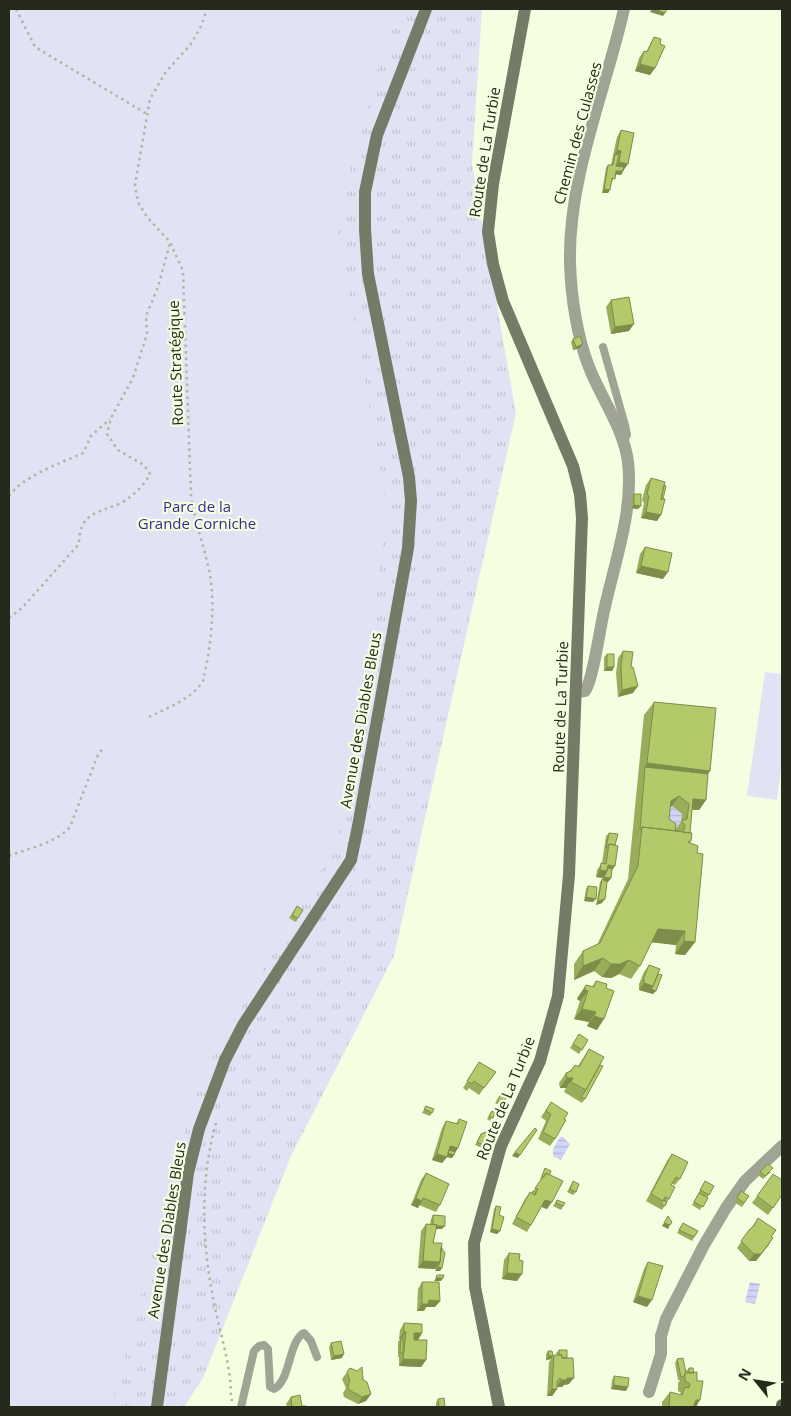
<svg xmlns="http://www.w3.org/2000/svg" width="791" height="1416" viewBox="0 0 791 1416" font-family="'Open Sans',sans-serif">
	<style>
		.grass { fill: url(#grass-tufts) }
		.park { fill: #e1e3f4 }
		.water { fill: url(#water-rules) }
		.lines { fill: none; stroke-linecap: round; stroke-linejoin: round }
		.path { stroke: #b0b7a0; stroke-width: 2.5; stroke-dasharray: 2.5 4; stroke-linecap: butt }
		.service { stroke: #9fa495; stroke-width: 8 }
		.minor { stroke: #9fa495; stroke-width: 12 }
		.secondary { stroke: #757b66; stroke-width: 12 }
		.primary { stroke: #575e44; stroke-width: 12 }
		.wall { fill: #99ae5b; fill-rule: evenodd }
		.shaded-wall { fill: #7d8d4a }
		.building { fill: #b2ca6a; stroke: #7d8d4a }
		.labels { text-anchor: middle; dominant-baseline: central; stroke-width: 4.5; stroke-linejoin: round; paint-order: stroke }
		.street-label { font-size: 15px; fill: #262a1d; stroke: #f6fee2 }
		.park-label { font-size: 15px; fill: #362c8e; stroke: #f6fee2 }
	</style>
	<defs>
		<pattern id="grass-tufts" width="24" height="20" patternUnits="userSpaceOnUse" patternTransform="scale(1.25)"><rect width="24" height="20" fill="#e1e3f4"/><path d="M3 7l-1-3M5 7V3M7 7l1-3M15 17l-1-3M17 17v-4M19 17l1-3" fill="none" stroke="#c1c3d1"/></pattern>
		<pattern id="water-rules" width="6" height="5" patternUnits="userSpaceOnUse" patternTransform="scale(1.25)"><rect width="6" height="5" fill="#d0d4f8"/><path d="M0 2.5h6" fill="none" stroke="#b2b6d4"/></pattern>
	</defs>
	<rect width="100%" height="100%" fill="#f6fee2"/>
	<path class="grass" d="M 182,9 L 482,9 L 472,164 L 516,413 L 394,956 L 291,1156 L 203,1378 L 184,1407 L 9,1407 Z"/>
	<path class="park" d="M 9,9 L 395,9 L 336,222 L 388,513 L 337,843 L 198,1082 L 111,1407 L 9,1407 Z
		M 765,672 L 782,674 L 782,761 L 777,800 L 747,796 Z"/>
	<path class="water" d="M 672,806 L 682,814 L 680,829 L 674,832 L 664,811 Z
		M 560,1137 L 563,1137 L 570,1144 L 561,1160 L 553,1156 L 553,1149 Z
		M 750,1282 L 760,1284 L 755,1304 L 745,1302 Z"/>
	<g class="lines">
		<path class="path" d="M 16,9 L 35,47 L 147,114
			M 9,496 C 23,476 61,463 83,453 L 91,436 L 110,419
			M 9,618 L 22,608 L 79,544 C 79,514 96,513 119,504 C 131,498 144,486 150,474 L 144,465 L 118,450 L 107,434 L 111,418 L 133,378 L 147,334 L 146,316 L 158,287 L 170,243
			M 149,717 C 168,707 191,700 203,681 C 210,651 215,613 211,582 C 207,552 195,525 191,495 L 183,271 L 170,242 L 147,217 L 138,202 L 135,185 L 150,99 L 165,73 L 191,44 L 202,24 L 207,9
			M 9,856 C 29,848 56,843 70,827 L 97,757 L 103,748
			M 216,1123 C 199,1184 202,1246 215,1308 C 220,1331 227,1355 230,1378 C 231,1386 230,1393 232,1401"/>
		<path class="service" d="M 603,347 L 625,425 L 627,435 L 624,441
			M 241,1407 L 254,1351 L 259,1346 L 264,1345 L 268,1349 L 270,1387 L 274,1389 C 290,1381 288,1346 302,1334 L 304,1333 L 311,1341 L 317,1357"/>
		<path class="minor" d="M 576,692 L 585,691 C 593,680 600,628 604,611 C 614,564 634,510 628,462 C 624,429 601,398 589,367 C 577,337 571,296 570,263 C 568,177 605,93 624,9
			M 649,1392 L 661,1354 L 661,1336 L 666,1319 L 704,1245 L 726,1208 L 745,1181 L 782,1146"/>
		<path class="secondary" d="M 157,1407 L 188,1173 L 199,1129 L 225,1060 L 243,1025 L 351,860 L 358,826 L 408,548 L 411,501 L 409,477 L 368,274 L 365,229 L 365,192 L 377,135 L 426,9
			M 499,1407 L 475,1287 L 474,1243 L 501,1146 L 540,1061 L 558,996 L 569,875 L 582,518 L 580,494 L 573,466 L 503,301 L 493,264 L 488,232 L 493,184 L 525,9"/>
		<path class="primary" d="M 782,1407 L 782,1405"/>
	</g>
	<path class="wall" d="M 654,37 L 655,68 L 650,75 L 635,71 L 639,58 L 644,51 L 646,52 Z
		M 621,130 L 624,170 L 621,175 L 615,174 L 612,182 L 611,182 L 608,193 L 602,193 L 606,168 L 608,165 L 611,165 L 617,137 Z
		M 611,300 L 629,331 L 611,334 L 606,307 Z
		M 573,339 L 580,348 L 573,350 L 571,342 Z
		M 651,478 L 657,521 L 641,518 L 644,503 L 642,500 L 646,485 Z
		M 634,494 L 638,509 L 631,508 L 632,497 Z
		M 645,547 L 663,579 L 636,573 L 640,554 Z
		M 623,651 L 631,667 L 633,693 L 618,697 L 616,673 L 618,658 Z
		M 607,654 L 614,667 L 612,671 L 604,671 L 604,657 Z
		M 654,702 L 710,771 L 708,774 L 706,800 L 699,810 L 692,810 L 690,833 L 689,843 L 697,853 L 695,942 L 685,955 L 675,954 L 676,945 L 651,942 L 640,966 L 631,979 L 619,974 L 611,978 L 602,977 L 594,971 L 574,980 L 574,964 L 583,951 L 597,945 L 628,879 L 644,715 ZM 672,806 L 682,814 L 681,822 L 675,830 L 669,819 L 670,807 Z
		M 609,833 L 615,845 L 611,878 L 608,882 L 606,881 L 602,903 L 596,905 L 600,882 L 603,878 L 596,877 L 597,870 L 602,863 L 606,836 Z
		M 588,886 L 593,902 L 584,901 L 586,889 Z
		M 297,906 L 298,918 L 296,922 L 289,918 Z
		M 649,965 L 658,974 L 653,994 L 639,990 L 639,984 L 644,972 Z
		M 596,981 L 597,1030 L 587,1026 L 589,1022 L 574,1019 L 580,1001 L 577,999 L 579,995 L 586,985 L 592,987 Z
		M 579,1034 L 588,1040 L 579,1054 L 570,1048 Z
		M 589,1049 L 600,1065 L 585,1099 L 582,1103 L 564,1092 L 566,1088 L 560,1088 L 559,1083 L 566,1073 L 570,1071 L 575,1065 L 578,1066 Z
		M 479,1062 L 496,1072 L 479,1095 L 469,1088 L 467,1091 L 463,1088 Z
		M 502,1092 L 508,1095 L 501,1106 L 495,1103 Z
		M 551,1102 L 564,1119 L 555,1139 L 550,1146 L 538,1139 L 546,1121 L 541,1117 Z
		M 426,1106 L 432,1113 L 430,1116 L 422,1113 Z
		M 492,1111 L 495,1113 L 490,1121 L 487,1119 Z
		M 459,1119 L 455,1152 L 454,1155 L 452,1158 L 447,1157 L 442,1163 L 432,1160 L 442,1128 L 446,1121 L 456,1124 Z
		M 481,1134 L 484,1145 L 482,1148 L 475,1145 Z
		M 672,1154 L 680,1179 L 675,1185 L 672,1184 L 669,1199 L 662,1210 L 646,1201 L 667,1161 Z
		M 545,1168 L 549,1175 L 547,1209 L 541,1207 L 531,1225 L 527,1232 L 512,1224 L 525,1199 L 530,1192 L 532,1193 L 541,1180 L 540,1179 Z
		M 760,1172 L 771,1172 L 763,1179 L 758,1175 Z
		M 426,1173 L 440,1205 L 436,1212 L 419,1205 L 418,1208 L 411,1205 L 421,1180 Z
		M 773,1174 L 782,1195 L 768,1215 L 752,1203 Z
		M 573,1181 L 576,1192 L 573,1195 L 567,1192 Z
		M 705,1181 L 714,1186 L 700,1210 L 692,1205 Z
		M 741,1191 L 749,1196 L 742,1207 L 734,1202 Z
		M 557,1200 L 565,1203 L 561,1210 L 553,1206 Z
		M 496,1206 L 500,1231 L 497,1234 L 490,1232 L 494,1209 Z
		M 433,1215 L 442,1229 L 436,1229 L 433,1243 L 441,1247 L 442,1268 L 440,1271 L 435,1271 L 436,1269 L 418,1268 L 421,1231 L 426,1224 L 430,1224 L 431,1219 Z
		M 758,1218 L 771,1237 L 769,1245 L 756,1261 L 749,1261 L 737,1248 L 749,1230 L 752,1227 Z
		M 683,1223 L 698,1231 L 692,1241 L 677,1233 Z
		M 509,1253 L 517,1281 L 502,1279 L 504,1260 Z
		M 648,1262 L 647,1307 L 633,1302 L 644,1269 Z
		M 422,1282 L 440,1301 L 435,1307 L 426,1307 L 424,1311 L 417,1311 L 418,1289 Z
		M 404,1323 L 422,1333 L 418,1340 L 426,1360 L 421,1367 L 399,1366 L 399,1357 L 398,1357 L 398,1342 L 400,1339 L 399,1339 L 400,1330 Z
		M 331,1343 L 342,1358 L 331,1360 L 329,1347 Z
		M 559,1350 L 569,1384 L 564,1385 L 562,1387 L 557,1387 L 557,1389 L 552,1396 L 547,1396 L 549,1362 L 554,1355 L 557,1355 L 556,1353 Z
		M 548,1351 L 553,1356 L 551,1359 L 546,1360 L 546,1354 Z
		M 677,1359 L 686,1371 L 689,1368 L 694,1373 L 697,1381 L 700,1400 L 698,1403 L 697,1407 L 662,1407 L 662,1402 L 670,1392 L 679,1395 L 681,1393 L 678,1391 L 678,1383 L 680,1380 L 678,1380 L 675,1363 Z
		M 350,1368 L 363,1378 L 371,1394 L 366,1401 L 358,1404 L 344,1397 L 343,1393 L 346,1388 L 342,1379 Z
		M 614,1376 L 626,1391 L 611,1389 L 612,1380 Z
		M 291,1397 L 302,1406 L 306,1407 L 287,1407 L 286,1404 Z
		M 438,1399 L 445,1407 L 436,1407 L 436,1403 Z"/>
	<path class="shaded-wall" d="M 652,9 L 654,9 L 665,13 L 663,16 L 650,12 Z
		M 640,64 L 655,68 L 650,75 L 635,71 Z
		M 617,150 L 621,151 L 616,158 L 615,154 Z
		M 619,162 L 628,164 L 623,171 L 614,169 Z
		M 616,171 L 623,171 L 621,175 L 614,174 Z
		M 604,189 L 610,190 L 608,193 L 602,193 Z
		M 634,324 L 629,331 L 611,334 L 615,327 Z
		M 583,344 L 580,348 L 573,350 L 576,347 Z
		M 634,505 L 641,506 L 638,509 L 631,508 Z
		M 646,512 L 661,515 L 657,521 L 641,518 Z
		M 641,566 L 668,572 L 663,579 L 636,573 Z
		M 607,667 L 614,667 L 612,671 L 604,671 Z
		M 638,686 L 633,693 L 618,697 L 622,690 Z
		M 647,763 L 710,771 L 701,784 L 645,767 Z
		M 679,796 L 672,806 L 664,811 L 671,801 Z
		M 693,799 L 706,800 L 699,810 L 689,809 Z
		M 608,865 L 615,866 L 610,873 L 607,872 L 603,878 L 596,877 L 600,870 Z
		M 604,877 L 611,878 L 608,882 L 602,881 Z
		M 586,897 L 596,899 L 593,902 L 584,901 Z
		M 605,899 L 602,903 L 596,905 L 598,901 Z
		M 658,929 L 685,931 L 676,945 L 649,942 Z
		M 684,941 L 695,942 L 685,955 L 675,954 Z
		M 603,958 L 594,971 L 574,980 L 583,966 Z
		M 629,960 L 619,974 L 611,978 L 602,977 L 611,964 Z
		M 644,983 L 653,986 L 656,991 L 653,994 L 639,990 Z
		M 584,989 L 588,991 L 580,1001 L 577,999 Z
		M 582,1009 L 596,1012 L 589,1022 L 574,1019 Z
		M 594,1016 L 604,1019 L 597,1030 L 587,1026 Z
		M 567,1078 L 573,1078 L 566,1088 L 560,1088 Z
		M 450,1146 L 458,1148 L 452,1158 L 447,1157 L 442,1163 L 432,1160 L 437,1154 Z
		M 515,1152 L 520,1155 L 518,1158 L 512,1156 Z
		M 416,1198 L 422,1201 L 418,1208 L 411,1205 Z
		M 545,1200 L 552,1202 L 547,1209 L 540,1206 Z
		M 664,1223 L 670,1225 L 668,1229 L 662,1226 Z
		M 433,1225 L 445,1226 L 442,1229 L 430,1229 Z
		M 492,1229 L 500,1231 L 497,1234 L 490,1232 Z
		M 773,1238 L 756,1261 L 749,1261 L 754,1254 Z
		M 423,1261 L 440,1262 L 435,1269 L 418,1268 Z
		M 438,1267 L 442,1268 L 440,1271 L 435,1271 Z
		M 507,1273 L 522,1274 L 517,1281 L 502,1279 Z
		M 436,1278 L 443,1278 L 441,1281 L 434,1281 Z
		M 638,1296 L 652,1300 L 647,1307 L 633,1302 Z
		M 429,1300 L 440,1301 L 435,1307 L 426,1307 L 424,1311 L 417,1311 L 422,1304 Z
		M 404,1332 L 406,1332 L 401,1339 L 399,1339 Z
		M 414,1333 L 422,1333 L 418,1340 L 410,1340 Z
		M 344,1354 L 342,1358 L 331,1360 L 334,1356 Z
		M 549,1356 L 553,1356 L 551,1359 L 546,1360 Z
		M 403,1359 L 426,1360 L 421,1367 L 399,1366 Z
		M 567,1378 L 574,1378 L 569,1384 L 564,1385 L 562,1387 L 557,1387 L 561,1380 Z
		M 614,1385 L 628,1387 L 626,1391 L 611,1389 Z
		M 552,1389 L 557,1389 L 552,1396 L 547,1396 Z
		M 371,1394 L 366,1401 L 358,1404 L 362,1397 Z
		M 696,1400 L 700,1400 L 695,1407 L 690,1407 Z"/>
	<path class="building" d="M 654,9 L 667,9 L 665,13 Z
		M 654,37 L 661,39 L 660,44 L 665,46 L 655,68 L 640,64 L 644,51 L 647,52 Z
		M 621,130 L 634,133 L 628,164 L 619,162 L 621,151 L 617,150 Z
		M 615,154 L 619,155 L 616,166 L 624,167 L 623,171 L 616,171 L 615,179 L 612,178 L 610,190 L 604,189 L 608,165 L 613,165 Z
		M 629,297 L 634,324 L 615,327 L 611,300 Z
		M 580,336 L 583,344 L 576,347 L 573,339 Z
		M 651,478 L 665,482 L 661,499 L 665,499 L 661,515 L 646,512 L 649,496 L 647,494 Z
		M 664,485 L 666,486 L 663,499 L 661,499 Z
		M 634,494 L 641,494 L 641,506 L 634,505 Z
		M 645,547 L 672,553 L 668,572 L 641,566 Z
		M 623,651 L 633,652 L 631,667 L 633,667 L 638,686 L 622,690 L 621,666 Z
		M 607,654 L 614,654 L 614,667 L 607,667 Z
		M 654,702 L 716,708 L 710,771 L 647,763 Z
		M 645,767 L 708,774 L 706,800 L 693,799 L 690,833 L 682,832 L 684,830 L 685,825 L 681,821 L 687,819 L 689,804 L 679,796 L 671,801 L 669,819 L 676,824 L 675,830 L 678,831 L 642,827 L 640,830 Z
		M 642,827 L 692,833 L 691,841 L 688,842 L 698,846 L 697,853 L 703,854 L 695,942 L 684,941 L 685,931 L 658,929 L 640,966 L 629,960 L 620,964 L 611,964 L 603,958 L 583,966 L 583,951 L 600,943 L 638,866 Z
		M 609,833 L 618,834 L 615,845 L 609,844 L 606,848 Z
		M 609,844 L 618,846 L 615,866 L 608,865 L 607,871 L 600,870 L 601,863 L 606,864 Z
		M 608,868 L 612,869 L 611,878 L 604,877 L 607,871 Z
		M 602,879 L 607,882 L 605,899 L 598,901 Z
		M 588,886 L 597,887 L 596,899 L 586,897 Z
		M 297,906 L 303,910 L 298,918 L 292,915 Z
		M 649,965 L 660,969 L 653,986 L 644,983 L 644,977 Z
		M 658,974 L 662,975 L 656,991 L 651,989 L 653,986 Z
		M 596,981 L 607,984 L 606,988 L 614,991 L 604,1019 L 594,1016 L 596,1012 L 582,1009 L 588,991 L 584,989 L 586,985 L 594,987 Z
		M 579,1034 L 588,1040 L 582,1050 L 573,1044 Z
		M 589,1049 L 604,1057 L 586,1090 L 571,1082 L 573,1078 L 567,1078 L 566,1073 L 571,1071 L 575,1065 L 579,1067 Z
		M 479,1062 L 496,1072 L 484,1088 L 474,1081 L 472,1084 L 467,1081 Z
		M 600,1065 L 603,1066 L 585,1099 L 581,1097 L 586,1090 Z
		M 502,1092 L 508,1095 L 503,1103 L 498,1100 Z
		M 551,1102 L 568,1113 L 564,1119 L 566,1120 L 555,1139 L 543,1132 L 551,1114 L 546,1111 Z
		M 426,1106 L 434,1109 L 432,1113 L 424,1109 Z
		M 492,1111 L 495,1113 L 493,1118 L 489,1116 Z
		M 459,1119 L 467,1122 L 458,1148 L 450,1146 L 447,1157 L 437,1154 L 446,1121 L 458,1124 Z
		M 535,1128 L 537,1130 L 520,1155 L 515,1152 Z
		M 488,1131 L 488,1137 L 484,1145 L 477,1142 L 481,1134 Z
		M 449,1150 L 455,1152 L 454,1155 L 448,1153 Z
		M 672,1154 L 688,1162 L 680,1179 L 676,1177 L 671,1185 L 675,1187 L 669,1199 L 665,1197 L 663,1201 L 651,1194 Z
		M 768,1164 L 773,1168 L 765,1176 L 760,1172 Z
		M 545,1168 L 551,1171 L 549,1175 L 546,1173 L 544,1177 L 542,1176 Z
		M 426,1173 L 449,1184 L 440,1205 L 423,1198 L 422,1201 L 416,1198 Z
		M 546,1173 L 563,1181 L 552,1202 L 545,1200 L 531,1225 L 516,1217 L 530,1192 L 535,1195 L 538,1189 L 535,1188 Z
		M 773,1174 L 782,1180 L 782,1195 L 773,1208 L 757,1196 Z
		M 573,1181 L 579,1184 L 576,1192 L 570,1189 Z
		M 705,1181 L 714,1186 L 709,1195 L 700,1190 Z
		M 533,1191 L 536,1193 L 535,1195 L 532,1193 Z
		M 741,1191 L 749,1196 L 744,1203 L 737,1198 Z
		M 699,1193 L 708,1198 L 703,1207 L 694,1202 Z
		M 557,1200 L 565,1203 L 563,1206 L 556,1203 Z
		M 663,1200 L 667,1202 L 665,1206 L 661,1204 Z
		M 496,1206 L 501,1207 L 499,1215 L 504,1217 L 500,1231 L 492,1229 Z
		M 433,1215 L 445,1216 L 445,1226 L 437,1226 L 437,1225 L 433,1224 Z
		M 668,1216 L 672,1222 L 670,1225 L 664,1223 Z
		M 758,1218 L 776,1230 L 771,1237 L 773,1238 L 761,1254 L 754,1254 L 741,1241 L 749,1230 L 754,1226 Z
		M 683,1223 L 698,1231 L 694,1237 L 679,1230 Z
		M 426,1224 L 437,1225 L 433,1243 L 442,1243 L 440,1262 L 423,1261 Z
		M 441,1247 L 445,1253 L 442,1268 L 438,1267 L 440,1262 Z
		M 509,1253 L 520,1254 L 519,1260 L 523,1261 L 522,1274 L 507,1273 Z
		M 648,1262 L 663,1266 L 652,1300 L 638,1296 Z
		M 437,1275 L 444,1275 L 443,1278 L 436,1278 Z
		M 422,1282 L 439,1282 L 440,1301 L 429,1300 L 428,1304 L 422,1304 Z
		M 404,1323 L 422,1324 L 422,1333 L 414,1333 L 414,1340 L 427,1340 L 426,1360 L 403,1359 L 406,1332 L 404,1332 Z
		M 401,1338 L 403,1338 L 403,1353 L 400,1353 Z
		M 341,1341 L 344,1354 L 334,1356 L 331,1343 Z
		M 559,1350 L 567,1350 L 567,1358 L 562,1358 L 562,1355 L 559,1355 Z
		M 548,1351 L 552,1351 L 553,1356 L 549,1356 Z
		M 554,1355 L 562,1355 L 562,1358 L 573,1358 L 574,1378 L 567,1378 L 567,1380 L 561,1380 L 560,1378 L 557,1382 L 557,1389 L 552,1389 Z
		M 683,1358 L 686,1373 L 683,1377 L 681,1377 L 677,1359 Z
		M 362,1367 L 363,1380 L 367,1382 L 371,1394 L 362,1397 L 349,1390 L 348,1386 L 350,1381 L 347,1372 L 350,1368 L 357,1371 Z
		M 689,1368 L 693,1368 L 694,1373 L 689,1373 Z
		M 697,1372 L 697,1381 L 703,1381 L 700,1400 L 696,1400 L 693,1407 L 669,1407 L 670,1392 L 682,1395 L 685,1387 L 689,1388 L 690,1384 L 685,1381 L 685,1373 Z
		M 614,1376 L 629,1378 L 628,1387 L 614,1385 Z
		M 300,1395 L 302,1406 L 306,1406 L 306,1407 L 292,1407 L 291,1397 Z
		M 444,1398 L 445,1407 L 439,1407 L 438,1399 Z"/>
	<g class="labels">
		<g class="street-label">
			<text transform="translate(577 133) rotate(-75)">Chemin des Culasses</text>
			<text transform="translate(484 152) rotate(-81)">Route de La Turbie</text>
			<text transform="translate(175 363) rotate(-92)">Route Stratégique</text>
			<text transform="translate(560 707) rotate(-88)">Route de La Turbie</text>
			<text transform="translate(360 720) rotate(-80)">Avenue des Diables Bleus</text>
			<text transform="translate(505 1098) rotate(-68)">Route de La Turbie</text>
			<text transform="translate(166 1230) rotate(-81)">Avenue des Diables Bleus</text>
		</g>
		<g class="park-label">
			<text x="197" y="506">Parc de la<tspan x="197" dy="17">Grande Corniche</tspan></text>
		</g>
	</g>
	<rect width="791" height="1416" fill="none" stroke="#262a1d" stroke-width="20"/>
	<g transform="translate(756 1381) rotate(300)" stroke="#f6fee2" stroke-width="4" paint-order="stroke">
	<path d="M0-4L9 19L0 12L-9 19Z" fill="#262a1d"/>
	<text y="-8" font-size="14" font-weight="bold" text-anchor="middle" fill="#262a1d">N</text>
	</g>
</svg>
